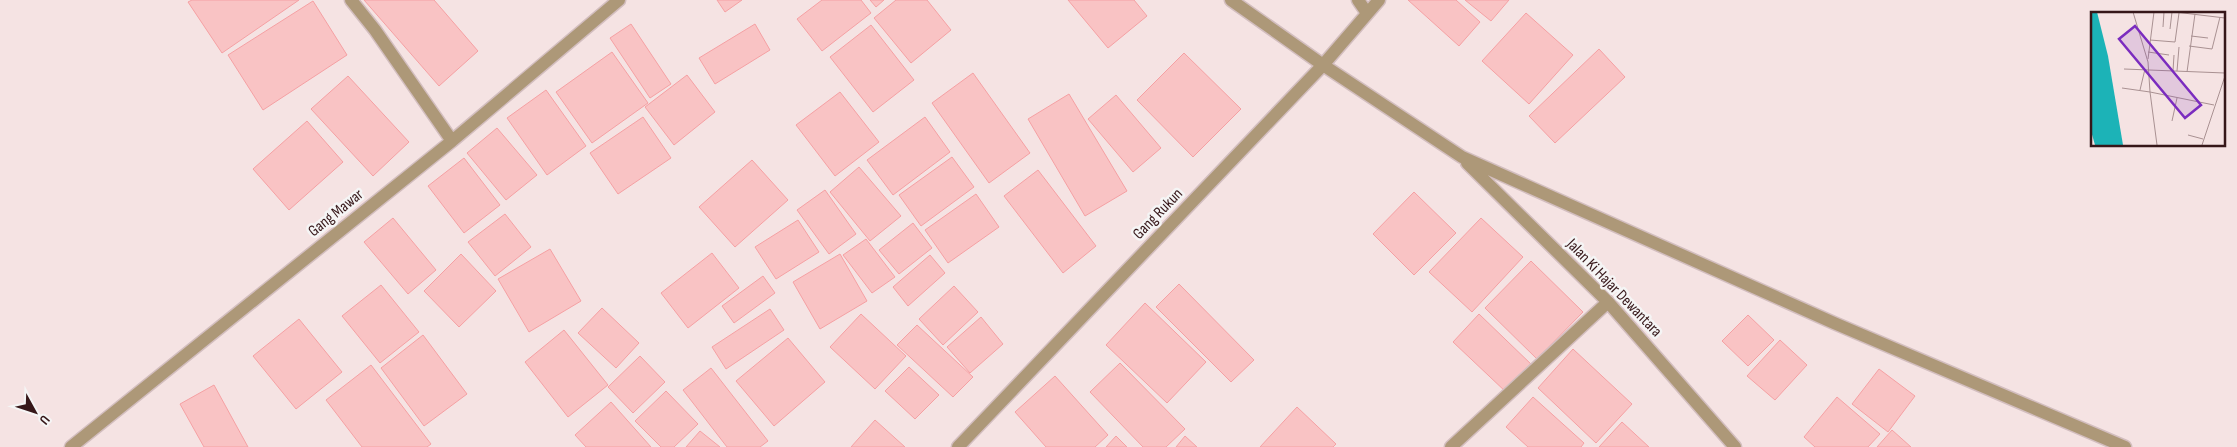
<svg xmlns="http://www.w3.org/2000/svg" width="2237" height="447" viewBox="0 0 2237 447" font-family="'Sofia Sans Condensed',sans-serif">
	<style>
		.building { fill: #f9c3c4; stroke: #f5a0a3 }
		.lines { fill: none; stroke-linecap: round; stroke-linejoin: round }
		.minor-casing { stroke: #d3bebf; stroke-width: 15 }
		.minor { stroke: #ad9878; stroke-width: 12 }
		.labels { text-anchor: middle; dominant-baseline: central; stroke-width: 5; stroke-linejoin: round; paint-order: stroke }
		.street-label { font-size: 16px; fill: #361719; stroke: #f5f5f5 }
		.inset-road { fill: none; stroke: #a99192; stroke-width: 1 }
		.view { fill: #7b2cbf; fill-opacity: 0.15; stroke: #7b2cbf; stroke-width: 2.5 }
		.inset-edge { fill: none; stroke: #361719; stroke-width: 2.5 }
	</style>
	<rect width="100%" height="100%" fill="#f5e3e3"/>
	<path class="building" d="M 192,0 L 299,0 L 222,53 L 188,2 Z
		M 364,0 L 434,0 L 478,51 L 439,86 Z
		M 717,0 L 742,0 L 725,12 Z
		M 822,0 L 861,0 L 871,13 L 822,51 L 797,19 Z
		M 870,0 L 884,0 L 876,7 Z
		M 896,0 L 927,0 L 951,30 L 911,63 L 874,18 Z
		M 1068,0 L 1134,0 L 1147,16 L 1108,48 Z
		M 1408,0 L 1456,0 L 1480,22 L 1459,46 Z
		M 1465,0 L 1509,0 L 1491,21 Z
		M 313,1 L 347,55 L 263,110 L 228,55 Z
		M 1526,13 L 1573,55 L 1529,104 L 1482,61 Z
		M 631,24 L 671,84 L 650,98 L 610,38 Z
		M 755,24 L 770,50 L 715,84 L 699,58 Z
		M 871,25 L 914,80 L 873,112 L 830,57 Z
		M 1599,49 L 1625,77 L 1555,143 L 1529,116 Z
		M 612,52 L 648,103 L 592,143 L 556,92 Z
		M 1184,53 L 1241,109 L 1193,157 L 1137,100 Z
		M 973,73 L 1030,153 L 989,183 L 932,103 Z
		M 687,75 L 715,112 L 674,145 L 645,107 Z
		M 348,76 L 409,142 L 373,176 L 311,109 Z
		M 546,90 L 586,146 L 547,175 L 507,118 Z
		M 840,92 L 879,142 L 835,176 L 796,125 Z
		M 1069,94 L 1127,191 L 1085,216 L 1028,119 Z
		M 1116,95 L 1161,148 L 1133,172 L 1088,119 Z
		M 643,117 L 671,158 L 618,194 L 590,153 Z
		M 925,117 L 950,152 L 893,195 L 867,160 Z
		M 307,121 L 343,162 L 289,210 L 253,169 Z
		M 497,128 L 537,175 L 506,200 L 467,153 Z
		M 952,157 L 974,187 L 921,226 L 899,195 Z
		M 464,158 L 500,205 L 464,233 L 428,186 Z
		M 752,160 L 788,200 L 735,247 L 699,207 Z
		M 859,167 L 901,216 L 870,241 L 830,192 Z
		M 1038,170 L 1096,246 L 1063,273 L 1004,196 Z
		M 825,190 L 856,234 L 829,254 L 797,210 Z
		M 1414,192 L 1456,233 L 1414,275 L 1373,234 Z
		M 976,194 L 999,227 L 948,263 L 925,230 Z
		M 505,214 L 531,247 L 495,276 L 468,242 Z
		M 393,218 L 436,270 L 408,294 L 364,242 Z
		M 1481,218 L 1523,257 L 1472,312 L 1429,272 Z
		M 798,220 L 819,252 L 776,279 L 755,247 Z
		M 913,223 L 932,248 L 899,274 L 879,250 Z
		M 866,239 L 895,277 L 872,293 L 843,255 Z
		M 550,249 L 581,301 L 529,332 L 498,279 Z
		M 712,253 L 739,288 L 688,328 L 661,293 Z
		M 461,254 L 496,291 L 459,327 L 424,291 Z
		M 840,254 L 867,301 L 820,329 L 793,282 Z
		M 930,255 L 945,273 L 908,306 L 893,287 Z
		M 1531,261 L 1583,312 L 1537,359 L 1485,308 Z
		M 763,276 L 775,293 L 734,323 L 722,306 Z
		M 1179,284 L 1254,360 L 1231,382 L 1156,307 Z
		M 381,285 L 419,332 L 380,363 L 342,316 Z
		M 954,286 L 978,312 L 943,345 L 919,319 Z
		M 1145,303 L 1206,362 L 1167,403 L 1106,345 Z
		M 602,308 L 639,343 L 616,368 L 578,333 Z
		M 770,309 L 784,330 L 726,369 L 712,347 Z
		M 861,314 L 906,356 L 875,389 L 830,347 Z
		M 1479,314 L 1533,366 L 1507,393 L 1453,342 Z
		M 1748,315 L 1774,340 L 1748,366 L 1722,341 Z
		M 981,317 L 1003,344 L 970,373 L 947,347 Z
		M 299,319 L 342,372 L 296,409 L 253,356 Z
		M 917,325 L 973,377 L 953,397 L 897,345 Z
		M 564,330 L 608,385 L 568,417 L 525,362 Z
		M 423,335 L 467,394 L 424,426 L 381,368 Z
		M 788,338 L 825,382 L 774,426 L 736,381 Z
		M 1780,340 L 1807,365 L 1775,400 L 1747,376 Z
		M 1573,349 L 1632,404 L 1596,443 L 1538,388 Z
		M 640,356 L 665,382 L 633,413 L 608,387 Z
		M 1120,363 L 1185,429 L 1166,447 L 1143,447 L 1090,392 Z
		M 371,365 L 431,444 L 427,447 L 362,447 L 326,400 Z
		M 909,367 L 939,395 L 915,419 L 885,391 Z
		M 711,368 L 768,441 L 760,447 L 727,447 L 683,390 Z
		M 1879,369 L 1915,396 L 1888,432 L 1852,404 Z
		M 1055,376 L 1108,435 L 1095,447 L 1046,447 L 1015,412 Z
		M 214,385 L 248,447 L 204,447 L 180,404 Z
		M 666,391 L 698,424 L 674,447 L 661,447 L 635,421 Z
		M 1533,397 L 1584,443 L 1581,447 L 1528,447 L 1506,427 Z
		M 1837,397 L 1880,434 L 1868,447 L 1815,447 L 1804,437 Z
		M 611,402 L 651,447 L 586,447 L 575,435 Z
		M 1297,407 L 1336,444 L 1333,447 L 1260,447 Z
		M 875,420 L 905,447 L 851,447 Z
		M 1622,422 L 1649,447 L 1599,447 Z
		M 1892,430 L 1911,447 L 1877,447 Z
		M 700,431 L 720,447 L 686,447 Z
		M 1116,436 L 1127,447 L 1106,447 Z
		M 1185,436 L 1197,447 L 1176,447 Z"/>
	<g class="lines">
		<g class="minor-casing">
			<path id="minor" d="M 351,0 L 375,30 L 452,141
				M 1231,0 L 1323,65 L 1462,157 L 1834,323 L 2125,447
				M 1358,0 L 1367,13
				M 1467,163 L 1608,302 L 1735,447
				M 71,447 L 452,141 L 619,0
				M 958,447 L 1323,65 L 1379,0
				M 1451,447 L 1608,302"/>
		</g>
		<use href="#minor" class="minor"/>
	</g>
	<g class="labels">
		<g class="street-label">
			<text transform="translate(336 213) rotate(-39)">Gang Mawar</text>
			<text transform="translate(1158 214) rotate(-46)">Gang Rukun</text>
			<text transform="translate(1614 288) rotate(46)">Jalan Ki Hajar Dewantara</text>
		</g>
	</g>
	<g transform="translate(2091 12)">
		<rect width="134" height="134" fill="#f5e3e3"/>
		<path d="M 0,0 L 6,0 L 17,44 L 32,133 L 4,133 L 0,119 Z" fill="#1cb3b7"/>
		<path class="inset-road" d="M 42,0 L 57,50 L 59,80 L 123,93M 84,0 L 134,6M 72,15 L 73,0M 79,17 L 81,0M 100,24 L 117,26M 59,28 L 84,30 L 88,1M 98,34 L 121,37 L 129,5M 57,40 L 78,43M 57,47 L 63,0M 33,57 L 134,61M 82,59 L 83,43M 86,59 L 88,35M 96,60 L 104,2M 31,76 L 59,80 L 66,133M 49,78 L 54,57M 81,109 L 86,86M 97,123 L 112,127M 111,133 L 134,64"/>
		<path class="view" d="M 44,14 L 110,93 L 94,106 L 28,27 Z"/>
		<rect width="134" height="134" class="inset-edge"/>
	</g>
	<g transform="translate(35 412) rotate(130)" stroke="#f5f5f5" stroke-width="4" paint-order="stroke">
	<path d="M0-4L9 19L0 12L-9 19Z" fill="#361719"/>
	<text y="-8" font-size="14" font-weight="bold" text-anchor="middle" fill="#361719">U</text>
	</g>
</svg>
